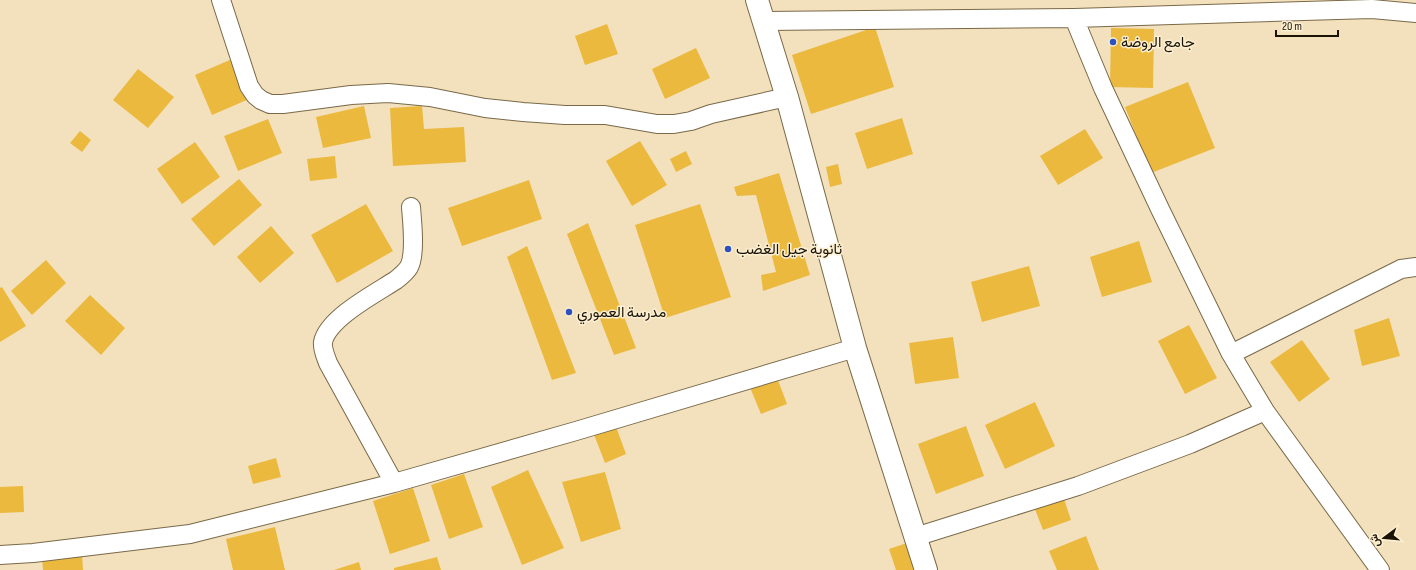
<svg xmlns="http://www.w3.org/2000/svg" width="1416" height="570" viewBox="0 0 1416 570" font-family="'Sofia Sans Condensed',Vazirmatn,sans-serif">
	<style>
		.building { fill: #ebb93e }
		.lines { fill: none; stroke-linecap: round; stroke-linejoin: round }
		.minor-casing { stroke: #796948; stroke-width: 20 }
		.primary-casing { stroke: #796948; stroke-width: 24 }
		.minor { stroke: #fff; stroke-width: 18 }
		.primary { stroke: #fff; stroke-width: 22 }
		.poi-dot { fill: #2c52c2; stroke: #fdefd1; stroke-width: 1.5 }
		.labels { text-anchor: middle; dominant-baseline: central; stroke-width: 3; stroke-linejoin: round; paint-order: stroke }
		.poi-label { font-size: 15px; fill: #1a1407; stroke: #fdefd1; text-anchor: start }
	</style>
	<rect width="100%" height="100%" fill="#f3e1bd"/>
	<path class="building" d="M 607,24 L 618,54 L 585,65 L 575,36 Z
		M 875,27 L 894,87 L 811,114 L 792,55 Z
		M 1111,28 L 1154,29 L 1153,88 L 1110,87 Z
		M 696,48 L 710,78 L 665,99 L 652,69 Z
		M 232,59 L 249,99 L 212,115 L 195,75 Z
		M 138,69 L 174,97 L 148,128 L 113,100 Z
		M 1188,82 L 1215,148 L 1151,173 L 1125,107 Z
		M 364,106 L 371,138 L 323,148 L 316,117 Z
		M 422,106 L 424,129 L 464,127 L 466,162 L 393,166 L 390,108 Z
		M 902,118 L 913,154 L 867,169 L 855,133 Z
		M 268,119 L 282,153 L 238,171 L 224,136 Z
		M 1085,129 L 1103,158 L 1058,185 L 1040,156 Z
		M 80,131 L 91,140 L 82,152 L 70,143 Z
		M 640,141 L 667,185 L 632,206 L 606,161 Z
		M 195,142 L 220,177 L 182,204 L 157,169 Z
		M 686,151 L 692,164 L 676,172 L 670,159 Z
		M 335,156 L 337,178 L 310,181 L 307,159 Z
		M 838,164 L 842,184 L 830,187 L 826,167 Z
		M 779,173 L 810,275 L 763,291 L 761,275 L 776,272 L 756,195 L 737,196 L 734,187 Z
		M 239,179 L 262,205 L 214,246 L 191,219 Z
		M 529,180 L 542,219 L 462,246 L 448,208 Z
		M 366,204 L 393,251 L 337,283 L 311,235 Z
		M 700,204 L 731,297 L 665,318 L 635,225 Z
		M 588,223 L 636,348 L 614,355 L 567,234 Z
		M 271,226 L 294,253 L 260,283 L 237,257 Z
		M 1139,241 L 1152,282 L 1102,297 L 1090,257 Z
		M 527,246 L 576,373 L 552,380 L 507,257 Z
		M 46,260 L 66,283 L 32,315 L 11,291 Z
		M 1029,266 L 1040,306 L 982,322 L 971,282 Z
		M 2,287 L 26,326 L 0,342 L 0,288 Z
		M 90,295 L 125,328 L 101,355 L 65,321 Z
		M 1389,318 L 1400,356 L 1362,366 L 1354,330 Z
		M 1189,325 L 1217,378 L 1185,394 L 1158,341 Z
		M 953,337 L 959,378 L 915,384 L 909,343 Z
		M 1302,340 L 1330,379 L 1299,402 L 1270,362 Z
		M 776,375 L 787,404 L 761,414 L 749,385 Z
		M 1035,402 L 1055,446 L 1005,469 L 985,425 Z
		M 615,424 L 626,454 L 605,463 L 593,432 Z
		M 966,426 L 984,476 L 936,494 L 918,444 Z
		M 276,458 L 281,477 L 253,484 L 248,466 Z
		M 528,470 L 564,548 L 522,565 L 491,487 Z
		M 605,472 L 621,529 L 581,542 L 562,482 Z
		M 464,474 L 483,527 L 449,539 L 431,485 Z
		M 23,486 L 24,512 L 0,513 L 0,487 Z
		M 413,488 L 430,541 L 390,554 L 373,501 Z
		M 1062,493 L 1071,520 L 1043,530 L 1033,504 Z
		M 275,527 L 285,570 L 233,570 L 226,539 Z
		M 1086,536 L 1099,570 L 1057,570 L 1049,551 Z
		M 907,543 L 916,570 L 896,570 L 889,549 Z
		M 82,554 L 83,570 L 43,570 L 42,558 Z
		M 437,557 L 441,570 L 394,570 L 394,568 Z
		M 359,562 L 361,570 L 334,570 Z"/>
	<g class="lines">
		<g class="minor-casing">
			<path id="minor" d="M 221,0 L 249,86 L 255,95 L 261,100 L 270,104 L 283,104 L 351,95 L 388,93 L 430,97 L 485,108 L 523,112 L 565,115 L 605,115 L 657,124 L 674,124 L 691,121 L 711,114 L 787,97
				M 1074,18 L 1103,88 L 1160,209 L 1231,354 L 1265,411 L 1380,570
				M 764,21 L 1074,18 L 1372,9 L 1416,13
				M 1231,354 L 1401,269 L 1416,267
				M 394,483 L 328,363 C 326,357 322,349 323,342 C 328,318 376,293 396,280 C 401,276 406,272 409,267 C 416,254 412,221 411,207
				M 915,537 L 1078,486 L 1190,444 L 1265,411
				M 0,555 L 33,553 L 190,534 L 394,483 L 576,431 L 855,348"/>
		</g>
		<g class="primary-casing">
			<path id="primary" d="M 757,0 L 787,97 L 855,348 L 926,570"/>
		</g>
		<use href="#minor" class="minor"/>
		<use href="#primary" class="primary"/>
	</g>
	<g class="poi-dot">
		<circle cx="1113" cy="42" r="4"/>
		<circle cx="728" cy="249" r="4"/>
		<circle cx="569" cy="312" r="4"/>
	</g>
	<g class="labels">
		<g class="poi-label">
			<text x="1121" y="42">جامع الروضة</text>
			<text x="736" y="249">ثانوية جيل الغضب</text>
			<text x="577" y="312">مدرسة العموري</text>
		</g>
	</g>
	<g transform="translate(1384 538) rotate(254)" stroke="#fdefd1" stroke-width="3" paint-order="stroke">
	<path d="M0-3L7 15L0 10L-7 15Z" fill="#1a1407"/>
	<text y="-6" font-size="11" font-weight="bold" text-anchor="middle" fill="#1a1407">ش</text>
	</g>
	<path d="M1276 30v6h62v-6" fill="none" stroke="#1a1407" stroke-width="2"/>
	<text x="1282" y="30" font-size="12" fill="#1a1407" stroke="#fdefd1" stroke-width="3" paint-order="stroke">20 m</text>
</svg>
